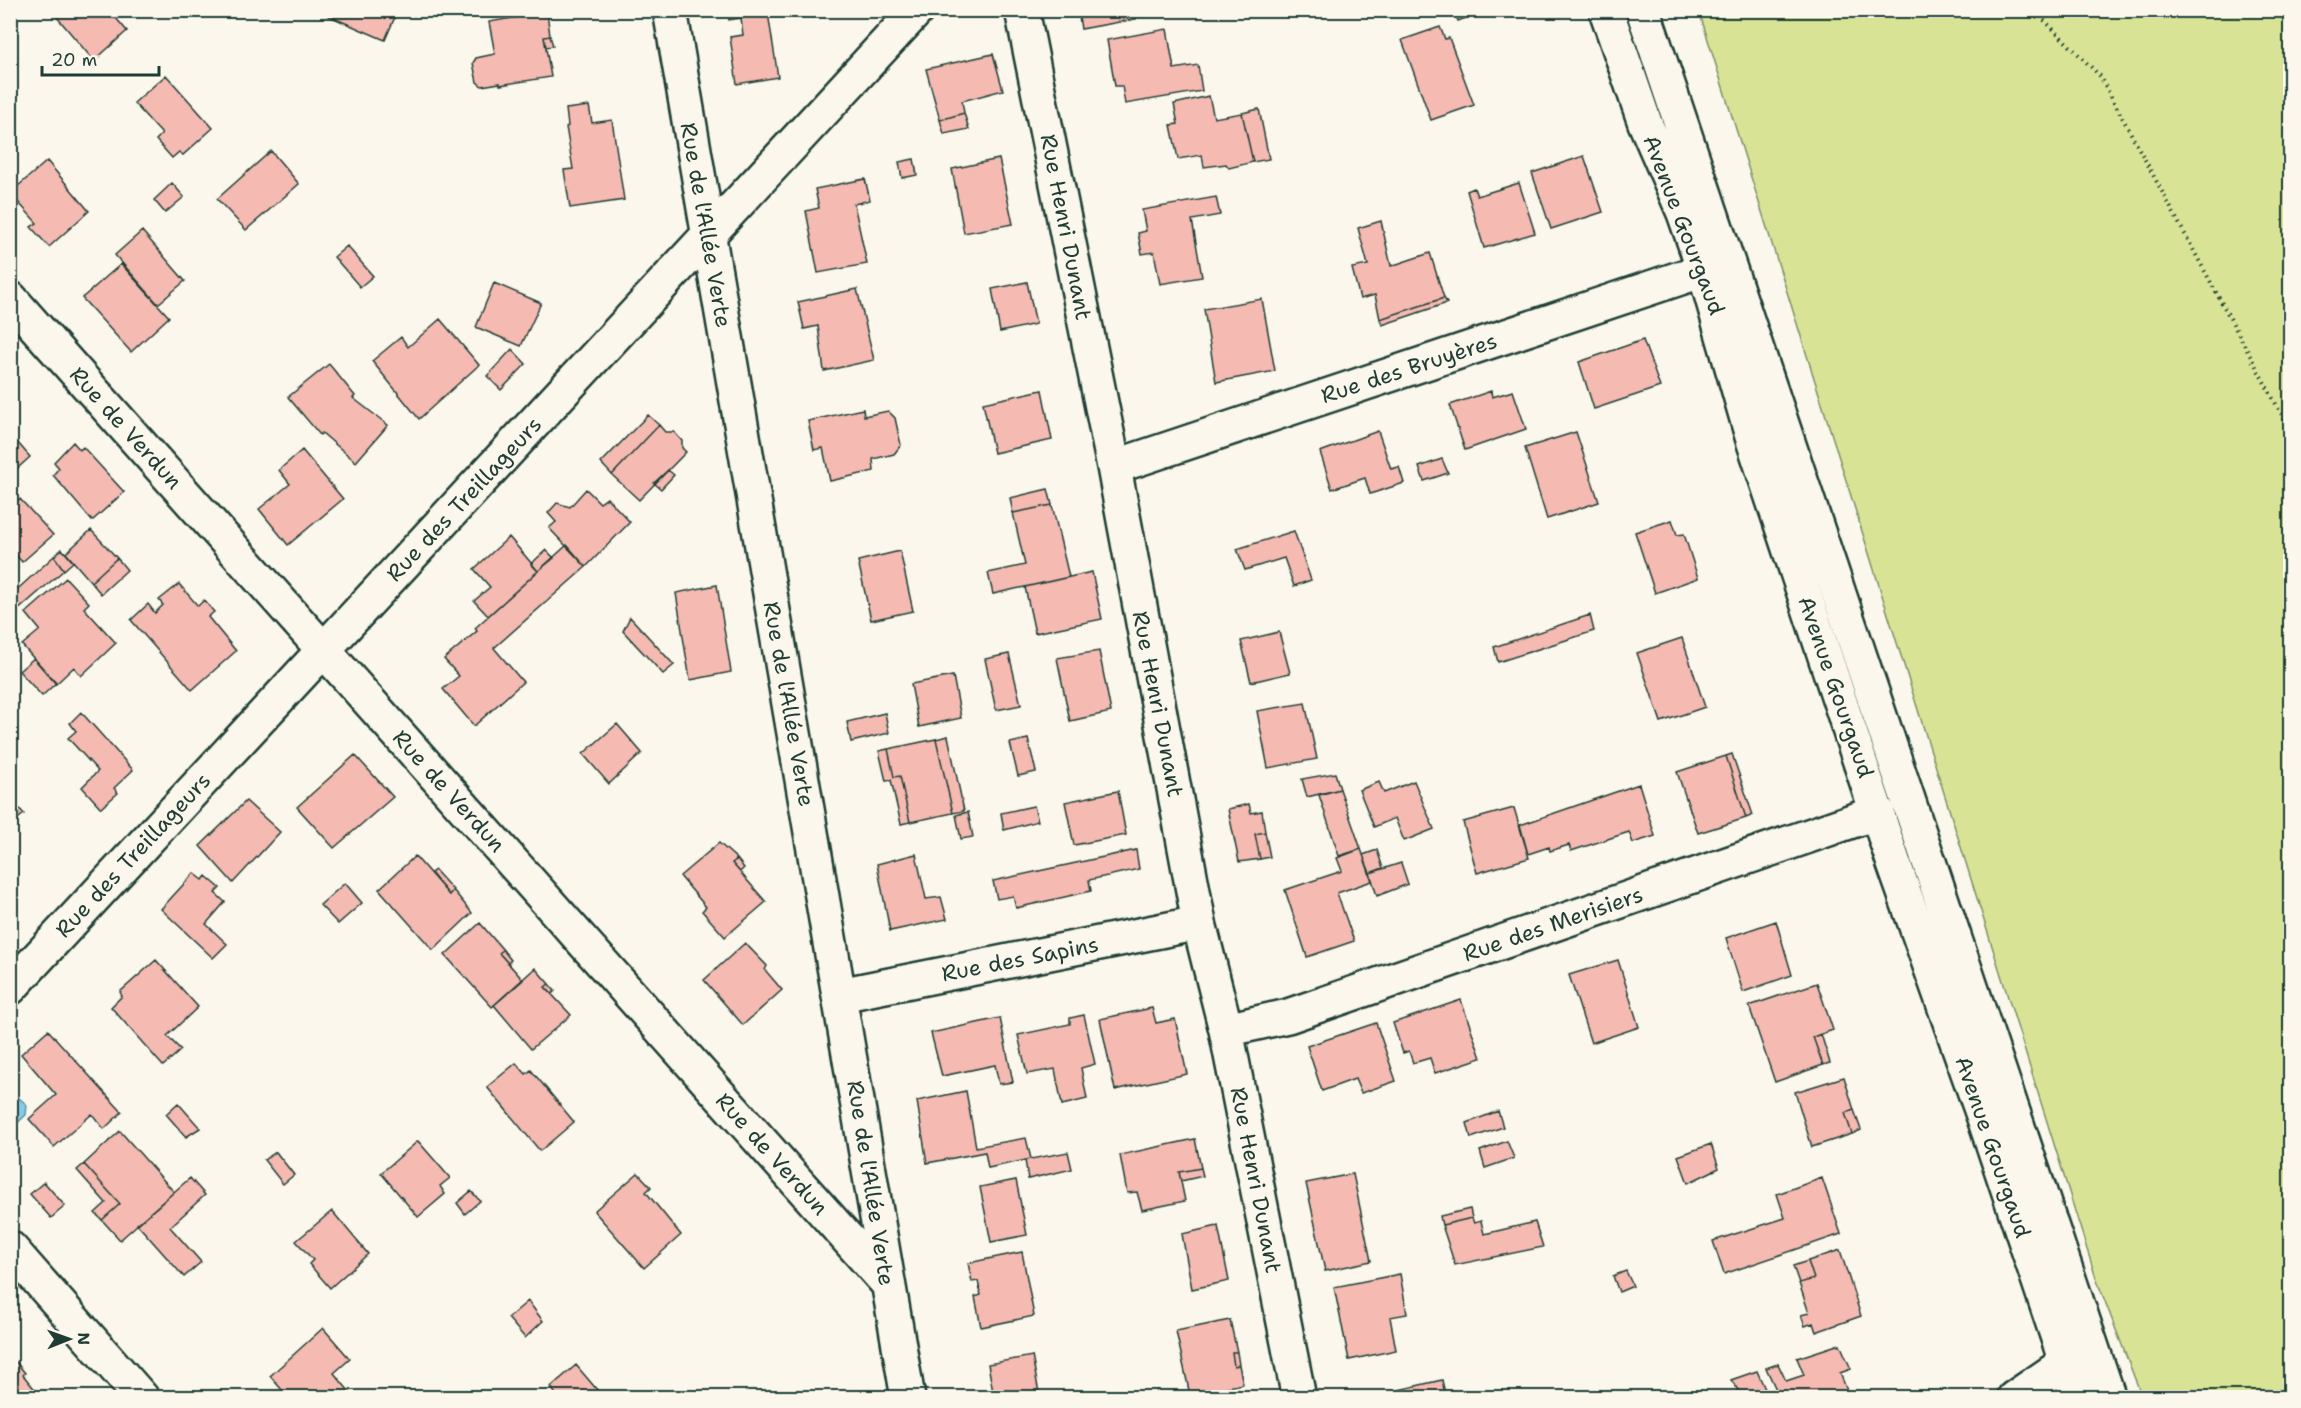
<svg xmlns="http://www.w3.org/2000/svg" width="2301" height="1408" viewBox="0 0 2301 1408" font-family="'Shantell Sans',sans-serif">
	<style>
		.green { fill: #d8e396; stroke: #7c9065; stroke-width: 1.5 }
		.water { fill: #88cae9; stroke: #5e92a1; stroke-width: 1.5 }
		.building { fill: #f5bab1; stroke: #1f3d34; stroke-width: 1.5 }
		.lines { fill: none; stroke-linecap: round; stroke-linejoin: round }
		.street-casing { stroke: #1f3d34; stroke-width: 38 }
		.secondary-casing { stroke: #1f3d34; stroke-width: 38 }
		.path { stroke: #1f3d34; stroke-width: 4; stroke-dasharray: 1.5 4.5; stroke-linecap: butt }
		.street { stroke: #fbf7ec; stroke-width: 33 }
		.secondary { stroke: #fbf7ec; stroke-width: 33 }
		.labels { text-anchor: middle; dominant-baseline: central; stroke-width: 5; stroke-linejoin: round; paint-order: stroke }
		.street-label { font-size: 22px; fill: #1f3d34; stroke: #fbf7ec }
	</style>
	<rect width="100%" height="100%" fill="#fbf7ec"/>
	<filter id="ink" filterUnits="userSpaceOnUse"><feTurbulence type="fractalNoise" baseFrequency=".0167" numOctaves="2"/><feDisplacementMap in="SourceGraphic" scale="12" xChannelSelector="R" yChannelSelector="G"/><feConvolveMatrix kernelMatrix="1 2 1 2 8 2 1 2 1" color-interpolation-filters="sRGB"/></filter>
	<g filter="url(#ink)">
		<path class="green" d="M 1699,11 L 2290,11 L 2290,1397 L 2142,1397 L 2096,1278 Z"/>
		<path class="water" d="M 11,1097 L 19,1098 L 27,1105 L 26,1115 L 11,1129 Z"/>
		<path class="building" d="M 51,10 L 109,10 L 127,31 L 94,61 Z
			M 315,10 L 398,10 L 385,40 Z
			M 727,10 L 781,10 L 781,11 L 729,20 Z
			M 1078,10 L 1134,10 L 1136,19 L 1081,29 Z
			M 1164,10 L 1184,10 L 1164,14 Z
			M 1454,10 L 1487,10 L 1458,21 Z
			M 547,12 L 550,36 L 544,37 L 551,77 L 500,85 L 500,83 L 482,86 L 477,82 L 473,63 L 476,58 L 495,54 L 489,22 Z
			M 768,13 L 778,77 L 737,84 L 730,37 L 743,35 L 741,18 Z
			M 1440,27 L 1445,39 L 1449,38 L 1474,105 L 1431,120 L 1402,40 Z
			M 1167,29 L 1174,69 L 1198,65 L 1202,91 L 1125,104 L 1122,86 L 1115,86 L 1107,40 Z
			M 550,36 L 553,46 L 546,47 L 544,37 Z
			M 993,54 L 1003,90 L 962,101 L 964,113 L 940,120 L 926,69 Z
			M 166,75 L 213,128 L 183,155 L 179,152 L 172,158 L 156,140 L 162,134 L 134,103 Z
			M 1209,96 L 1214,118 L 1242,113 L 1253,162 L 1229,168 L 1226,164 L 1204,167 L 1202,155 L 1178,159 L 1171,125 L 1178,124 L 1174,104 Z
			M 589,106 L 592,123 L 612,120 L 624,200 L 570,208 L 564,170 L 573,169 L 566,127 L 568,126 L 566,109 Z
			M 1259,109 L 1269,159 L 1253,162 L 1242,113 Z
			M 964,113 L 969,129 L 944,134 L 940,120 Z
			M 271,151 L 299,184 L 246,230 L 217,199 Z
			M 1584,156 L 1603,212 L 1551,229 L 1532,173 Z
			M 914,159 L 917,175 L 902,178 L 899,162 Z
			M 999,159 L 1013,224 L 964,233 L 952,169 Z
			M 47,161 L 89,211 L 49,247 L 31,227 L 37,223 L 10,193 Z
			M 865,179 L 870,200 L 854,204 L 867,264 L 818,273 L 806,211 L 819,208 L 815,189 Z
			M 172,183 L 184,197 L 165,213 L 154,200 Z
			M 1519,183 L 1535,233 L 1484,248 L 1467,191 L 1474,188 L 1477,196 Z
			M 1216,197 L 1220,215 L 1192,220 L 1202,277 L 1160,284 L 1154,252 L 1142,254 L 1138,233 L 1146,231 L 1142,210 Z
			M 1381,221 L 1391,266 L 1430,253 L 1444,298 L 1380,319 L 1375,295 L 1360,299 L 1352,268 L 1368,265 L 1358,228 Z
			M 142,231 L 185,281 L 158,304 L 115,255 Z
			M 347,246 L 373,276 L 360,287 L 334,257 Z
			M 121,264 L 169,317 L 131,352 L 82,298 Z
			M 1027,282 L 1036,324 L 1000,332 L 992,289 Z
			M 494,283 L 541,303 L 521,346 L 476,327 Z
			M 857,289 L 874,360 L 824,371 L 818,326 L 804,329 L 798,302 Z
			M 1444,298 L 1447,303 L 1382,325 L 1380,319 Z
			M 1262,299 L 1275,371 L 1216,382 L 1204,309 Z
			M 440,319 L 479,365 L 419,419 L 372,361 L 401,337 L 408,347 Z
			M 1643,340 L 1660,387 L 1594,409 L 1579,362 Z
			M 512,349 L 526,364 L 501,390 L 487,376 Z
			M 329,364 L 355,396 L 353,398 L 388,425 L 356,462 L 322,433 L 320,435 L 288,397 Z
			M 1042,390 L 1052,440 L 994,453 L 983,403 Z
			M 1491,391 L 1492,397 L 1513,391 L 1526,429 L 1465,450 L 1450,405 Z
			M 863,409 L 864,416 L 888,411 L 895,418 L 901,445 L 894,454 L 873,459 L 874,471 L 830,481 L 823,448 L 814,450 L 808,421 Z
			M 648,415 L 659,425 L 612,475 L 601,463 Z
			M 659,425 L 665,432 L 674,432 L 682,441 L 682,448 L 686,452 L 639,500 L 612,475 Z
			M 1378,431 L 1391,469 L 1399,467 L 1404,483 L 1370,494 L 1365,478 L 1332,489 L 1320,452 Z
			M 1576,432 L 1599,502 L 1547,519 L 1525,448 Z
			M 11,435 L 30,457 L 10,475 L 10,436 Z
			M 73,442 L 80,450 L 83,447 L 124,492 L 92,521 L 53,475 L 59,468 L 54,462 Z
			M 302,450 L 343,499 L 288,545 L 259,509 L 290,484 L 279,470 Z
			M 1442,459 L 1448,473 L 1424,481 L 1419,467 Z
			M 668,470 L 674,475 L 661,489 L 654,483 Z
			M 586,489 L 600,503 L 607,498 L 630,522 L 586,567 L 549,528 L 556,522 L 548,513 L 557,503 L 570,507 Z
			M 1048,489 L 1052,505 L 1013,513 L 1010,498 Z
			M 20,499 L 53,535 L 22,562 L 10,548 L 10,508 Z
			M 1052,505 L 1069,577 L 993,594 L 988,573 L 1025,565 L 1013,513 Z
			M 1672,520 L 1677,535 L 1684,534 L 1698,578 L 1655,593 L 1635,532 Z
			M 91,530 L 117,558 L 91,582 L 66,553 Z
			M 1294,531 L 1311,580 L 1294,586 L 1284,558 L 1245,570 L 1237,549 Z
			M 509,537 L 538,571 L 488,616 L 474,601 L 490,587 L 474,569 Z
			M 567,545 L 586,567 L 494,648 L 523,682 L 474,726 L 443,689 L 459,676 L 444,659 L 477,631 L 475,628 Z
			M 62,549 L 73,562 L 64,570 L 54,556 Z
			M 546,550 L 554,558 L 538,571 L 531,564 Z
			M 900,551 L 913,611 L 871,620 L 858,561 Z
			M 54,556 L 64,570 L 10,617 L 10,596 Z
			M 117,558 L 127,570 L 101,594 L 91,582 Z
			M 1092,572 L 1102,619 L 1035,633 L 1025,587 Z
			M 66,578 L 89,603 L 84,608 L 116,643 L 81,676 L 74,667 L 56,684 L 22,645 L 40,630 L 26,613 Z
			M 179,584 L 198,606 L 204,600 L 214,612 L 208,617 L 236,651 L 192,690 L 131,620 L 148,604 L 155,613 L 163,605 L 159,600 Z
			M 717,585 L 731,672 L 690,680 L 676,593 Z
			M 1590,615 L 1594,631 L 1498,662 L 1494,647 Z
			M 630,617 L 674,665 L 663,674 L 623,631 Z
			M 1279,632 L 1290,673 L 1251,682 L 1241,641 Z
			M 1682,638 L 1705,707 L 1661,722 L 1637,653 Z
			M 1099,651 L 1111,712 L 1070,721 L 1057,658 Z
			M 1009,654 L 1021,705 L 996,710 L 985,659 Z
			M 34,658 L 56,683 L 42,696 L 19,671 Z
			M 953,676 L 961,718 L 919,727 L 911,684 Z
			M 1305,703 L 1317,759 L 1268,768 L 1257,711 Z
			M 81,712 L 133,770 L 114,788 L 118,793 L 101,808 L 82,787 L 98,771 L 68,738 L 76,731 L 70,723 Z
			M 885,713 L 889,733 L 851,742 L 847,722 Z
			M 617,724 L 642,753 L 609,784 L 583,754 Z
			M 948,736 L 964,811 L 953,813 L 936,739 Z
			M 936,739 L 953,813 L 910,822 L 900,776 L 894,777 L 888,749 Z
			M 1028,739 L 1036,772 L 1018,776 L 1010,743 Z
			M 888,749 L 894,777 L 900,776 L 910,822 L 901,824 L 891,780 L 886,781 L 879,751 Z
			M 1732,754 L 1753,815 L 1746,818 L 1726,756 Z
			M 355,755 L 393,797 L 334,848 L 297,807 Z
			M 1726,756 L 1746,818 L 1698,833 L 1677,772 Z
			M 1335,773 L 1340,789 L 1307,797 L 1302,779 Z
			M 1414,781 L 1434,829 L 1404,841 L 1395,818 L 1374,827 L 1359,790 L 1379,782 L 1384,793 Z
			M 1639,784 L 1655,836 L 1633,843 L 1629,832 L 1571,851 L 1569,845 L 1550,851 L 1549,847 L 1528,854 L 1520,825 Z
			M 1340,789 L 1361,849 L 1339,856 L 1319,795 Z
			M 1118,791 L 1126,835 L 1074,845 L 1065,802 Z
			M 10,798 L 24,814 L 10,825 Z
			M 246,801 L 280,832 L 233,883 L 200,846 Z
			M 1249,804 L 1251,813 L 1262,811 L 1265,832 L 1255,834 L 1260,859 L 1239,862 L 1228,809 Z
			M 1034,806 L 1038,821 L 1004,830 L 1001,813 Z
			M 1514,808 L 1529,858 L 1477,873 L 1463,822 Z
			M 968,812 L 973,837 L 961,839 L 956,815 Z
			M 1265,832 L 1270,857 L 1260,859 L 1255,834 Z
			M 719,843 L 737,859 L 732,863 L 766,902 L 725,937 L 702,911 L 706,907 L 680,876 Z
			M 1361,849 L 1372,881 L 1337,893 L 1354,941 L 1307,957 L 1285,890 L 1342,871 L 1337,858 Z
			M 1136,850 L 1139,869 L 1089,880 L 1091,891 L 1016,908 L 1013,896 L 997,899 L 993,881 Z
			M 1377,850 L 1383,868 L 1370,873 L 1363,855 Z
			M 916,854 L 926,899 L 941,897 L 947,919 L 890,931 L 877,864 Z
			M 415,856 L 449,895 L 453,890 L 472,913 L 433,950 L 379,889 Z
			M 737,859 L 744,868 L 740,872 L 732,863 Z
			M 1401,863 L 1408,884 L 1377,896 L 1370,873 Z
			M 435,870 L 453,890 L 449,895 L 431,873 Z
			M 194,873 L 203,880 L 206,876 L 220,888 L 215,893 L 225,902 L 206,924 L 227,944 L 213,958 L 161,909 Z
			M 345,883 L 362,903 L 338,924 L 320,905 Z
			M 1776,921 L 1792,975 L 1743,992 L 1726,938 Z
			M 480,923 L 503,950 L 499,953 L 523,980 L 492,1007 L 445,955 Z
			M 745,943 L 767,966 L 765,970 L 782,990 L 743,1025 L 704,980 Z
			M 503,950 L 511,960 L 508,963 L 499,953 Z
			M 156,960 L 198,1007 L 167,1036 L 181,1050 L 163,1066 L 111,1007 L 122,996 L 120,992 Z
			M 1618,960 L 1639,1027 L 1591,1043 L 1569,975 Z
			M 535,968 L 549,984 L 545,987 L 571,1015 L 531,1049 L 494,1005 Z
			M 1817,983 L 1833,1030 L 1813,1037 L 1823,1065 L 1775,1082 L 1749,1006 Z
			M 549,984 L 555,991 L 552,994 L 545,987 Z
			M 1461,1000 L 1481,1058 L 1435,1073 L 1430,1058 L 1413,1063 L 1409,1051 L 1403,1053 L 1393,1023 Z
			M 1152,1008 L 1156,1023 L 1175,1019 L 1187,1074 L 1115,1090 L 1100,1019 Z
			M 1084,1015 L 1095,1064 L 1081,1068 L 1087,1099 L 1062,1105 L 1055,1069 L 1027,1074 L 1018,1035 L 1070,1024 L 1070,1018 Z
			M 1000,1018 L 1013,1082 L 999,1084 L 995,1065 L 942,1076 L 931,1033 Z
			M 1376,1023 L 1396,1081 L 1361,1093 L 1355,1079 L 1322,1091 L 1307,1046 Z
			M 48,1030 L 122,1112 L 104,1129 L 92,1114 L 54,1147 L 29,1119 L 56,1095 L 21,1054 Z
			M 1821,1034 L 1830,1063 L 1823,1065 L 1813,1037 Z
			M 516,1063 L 526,1074 L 531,1070 L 574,1122 L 540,1151 L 487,1087 Z
			M 1844,1077 L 1854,1110 L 1845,1113 L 1852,1134 L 1812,1147 L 1795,1092 Z
			M 966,1091 L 976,1147 L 1026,1138 L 1031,1159 L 988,1168 L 985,1152 L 927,1163 L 917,1101 Z
			M 178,1103 L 200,1128 L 186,1137 L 166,1114 Z
			M 1854,1110 L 1861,1130 L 1852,1134 L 1845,1113 Z
			M 1498,1111 L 1503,1127 L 1471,1138 L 1467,1123 Z
			M 120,1131 L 174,1192 L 120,1240 L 102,1220 L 120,1204 L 84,1164 Z
			M 1195,1139 L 1201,1168 L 1179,1172 L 1185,1201 L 1142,1210 L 1137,1192 L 1127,1193 L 1120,1155 Z
			M 418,1141 L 450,1178 L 440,1186 L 445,1194 L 418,1217 L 381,1173 Z
			M 1507,1141 L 1514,1158 L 1485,1168 L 1480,1151 Z
			M 1711,1144 L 1719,1168 L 1688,1183 L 1678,1156 Z
			M 276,1152 L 294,1175 L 283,1184 L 264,1160 Z
			M 1068,1152 L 1072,1169 L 1028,1179 L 1025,1160 Z
			M 84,1164 L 120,1204 L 102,1220 L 95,1213 L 106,1203 L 77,1170 Z
			M 1201,1168 L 1203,1176 L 1181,1181 L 1179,1172 Z
			M 638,1173 L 651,1187 L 646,1192 L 681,1235 L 644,1268 L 594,1211 Z
			M 1353,1174 L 1371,1261 L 1325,1271 L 1306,1183 Z
			M 190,1178 L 205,1195 L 170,1227 L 201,1262 L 184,1277 L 137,1224 Z
			M 1822,1178 L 1841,1234 L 1724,1274 L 1713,1241 L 1785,1218 L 1777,1194 Z
			M 1016,1180 L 1027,1235 L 991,1242 L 980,1187 Z
			M 44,1182 L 65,1206 L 51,1218 L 30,1194 Z
			M 471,1191 L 480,1201 L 465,1214 L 457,1203 Z
			M 1470,1209 L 1472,1218 L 1442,1225 L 1440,1216 Z
			M 332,1211 L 368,1254 L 330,1288 L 309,1264 L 313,1260 L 296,1241 Z
			M 1472,1218 L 1474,1223 L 1481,1221 L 1484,1234 L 1535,1222 L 1543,1247 L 1455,1265 L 1442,1225 Z
			M 1218,1226 L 1229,1281 L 1192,1289 L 1182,1234 Z
			M 1840,1250 L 1861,1316 L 1816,1332 L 1813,1323 L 1805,1326 L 1801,1315 L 1809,1313 L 1799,1283 L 1814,1279 L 1808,1261 Z
			M 1022,1252 L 1034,1316 L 981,1327 L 975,1297 L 981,1295 L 978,1281 L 972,1282 L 968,1263 Z
			M 1808,1261 L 1814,1279 L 1799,1283 L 1793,1266 Z
			M 1626,1271 L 1633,1286 L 1619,1292 L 1613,1276 Z
			M 1400,1274 L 1407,1314 L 1390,1317 L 1396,1350 L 1349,1360 L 1334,1287 Z
			M 528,1301 L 543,1321 L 525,1338 L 508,1318 Z
			M 1230,1320 L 1237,1352 L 1232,1352 L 1234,1366 L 1239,1365 L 1243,1384 L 1190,1395 L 1176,1331 Z
			M 323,1328 L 350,1359 L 334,1373 L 354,1397 L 289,1398 L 270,1376 Z
			M 1840,1344 L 1851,1369 L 1840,1373 L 1850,1398 L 1780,1398 L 1766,1368 L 1778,1364 L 1786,1381 L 1804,1375 L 1797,1358 Z
			M 1232,1352 L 1237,1352 L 1239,1365 L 1234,1366 Z
			M 10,1355 L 25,1373 L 23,1375 L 42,1398 L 10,1398 Z
			M 1032,1356 L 1040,1398 L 994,1398 L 988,1364 Z
			M 576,1365 L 604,1398 L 558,1398 L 551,1387 Z
			M 1757,1371 L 1769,1398 L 1744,1398 L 1731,1380 Z
			M 1442,1380 L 1446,1398 L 1396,1398 L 1394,1391 Z"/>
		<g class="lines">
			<g class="street-casing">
				<path id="street" d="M 670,10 L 908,1398
					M 1022,10 L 1114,467 L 1199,923 L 1226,1030 L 1299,1398
					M 10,298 L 888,1284
					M 1114,467 L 1704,270
					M 10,988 L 917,10
					M 840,995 L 1199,923
					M 1226,1030 L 1288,1016 L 1878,812
					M 10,1248 L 142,1398
					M 2014,1398 L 2065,1363 L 2085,1341"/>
			</g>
			<g class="secondary-casing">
				<path id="secondary" d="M 1606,10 L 1645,123 L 1684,213 L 1704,270 L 1753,440 L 1895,867 L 1985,1121 L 2078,1398
					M 1643,10 L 2109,1398"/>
			</g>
			<path class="path" d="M 2039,10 L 2039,15 L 2100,76 L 2290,430"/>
			<use href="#street" class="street"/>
			<use href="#secondary" class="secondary"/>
		</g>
	</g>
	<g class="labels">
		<g class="street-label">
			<text transform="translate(706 225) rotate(80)">Rue de l'Allée Verte</text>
			<text transform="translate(1684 225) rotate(69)">Avenue Gourgaud</text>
			<text transform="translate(1066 227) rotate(79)">Rue Henri Dunant</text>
			<text transform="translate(1409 368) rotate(-18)">Rue des Bruyères</text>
			<text transform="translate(126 428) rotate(48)">Rue de Verdun</text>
			<text transform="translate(464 499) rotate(-47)">Rue des Treillageurs</text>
			<text transform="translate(1836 687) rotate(71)">Avenue Gourgaud</text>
			<text transform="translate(789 704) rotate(80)">Rue de l'Allée Verte</text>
			<text transform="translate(1158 704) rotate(79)">Rue Henri Dunant</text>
			<text transform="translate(449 791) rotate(48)">Rue de Verdun</text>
			<text transform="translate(133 855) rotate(-47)">Rue des Treillageurs</text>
			<text transform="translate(1553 924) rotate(-19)">Rue des Merisiers</text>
			<text transform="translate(1020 959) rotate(-11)">Rue des Sapins</text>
			<text transform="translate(1993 1147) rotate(71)">Avenue Gourgaud</text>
			<text transform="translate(772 1154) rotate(48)">Rue de Verdun</text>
			<text transform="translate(1256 1180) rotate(79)">Rue Henri Dunant</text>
			<text transform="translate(871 1183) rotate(81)">Rue de l'Allée Verte</text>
		</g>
	</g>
	<rect width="2301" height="1408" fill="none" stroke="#fbf7ec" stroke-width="36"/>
	<rect x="18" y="18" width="2265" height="1372" fill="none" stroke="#1f3d34" stroke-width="2" filter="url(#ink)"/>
	<g transform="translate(69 1339) rotate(89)" stroke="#fbf7ec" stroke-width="4.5" paint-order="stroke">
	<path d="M0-4.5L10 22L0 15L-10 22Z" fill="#1f3d34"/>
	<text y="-9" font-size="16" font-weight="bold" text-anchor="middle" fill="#1f3d34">N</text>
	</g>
	<path d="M42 66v9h117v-9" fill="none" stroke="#1f3d34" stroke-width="3"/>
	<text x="51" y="66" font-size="18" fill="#1f3d34" stroke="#fbf7ec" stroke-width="4.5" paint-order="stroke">20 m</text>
</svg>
